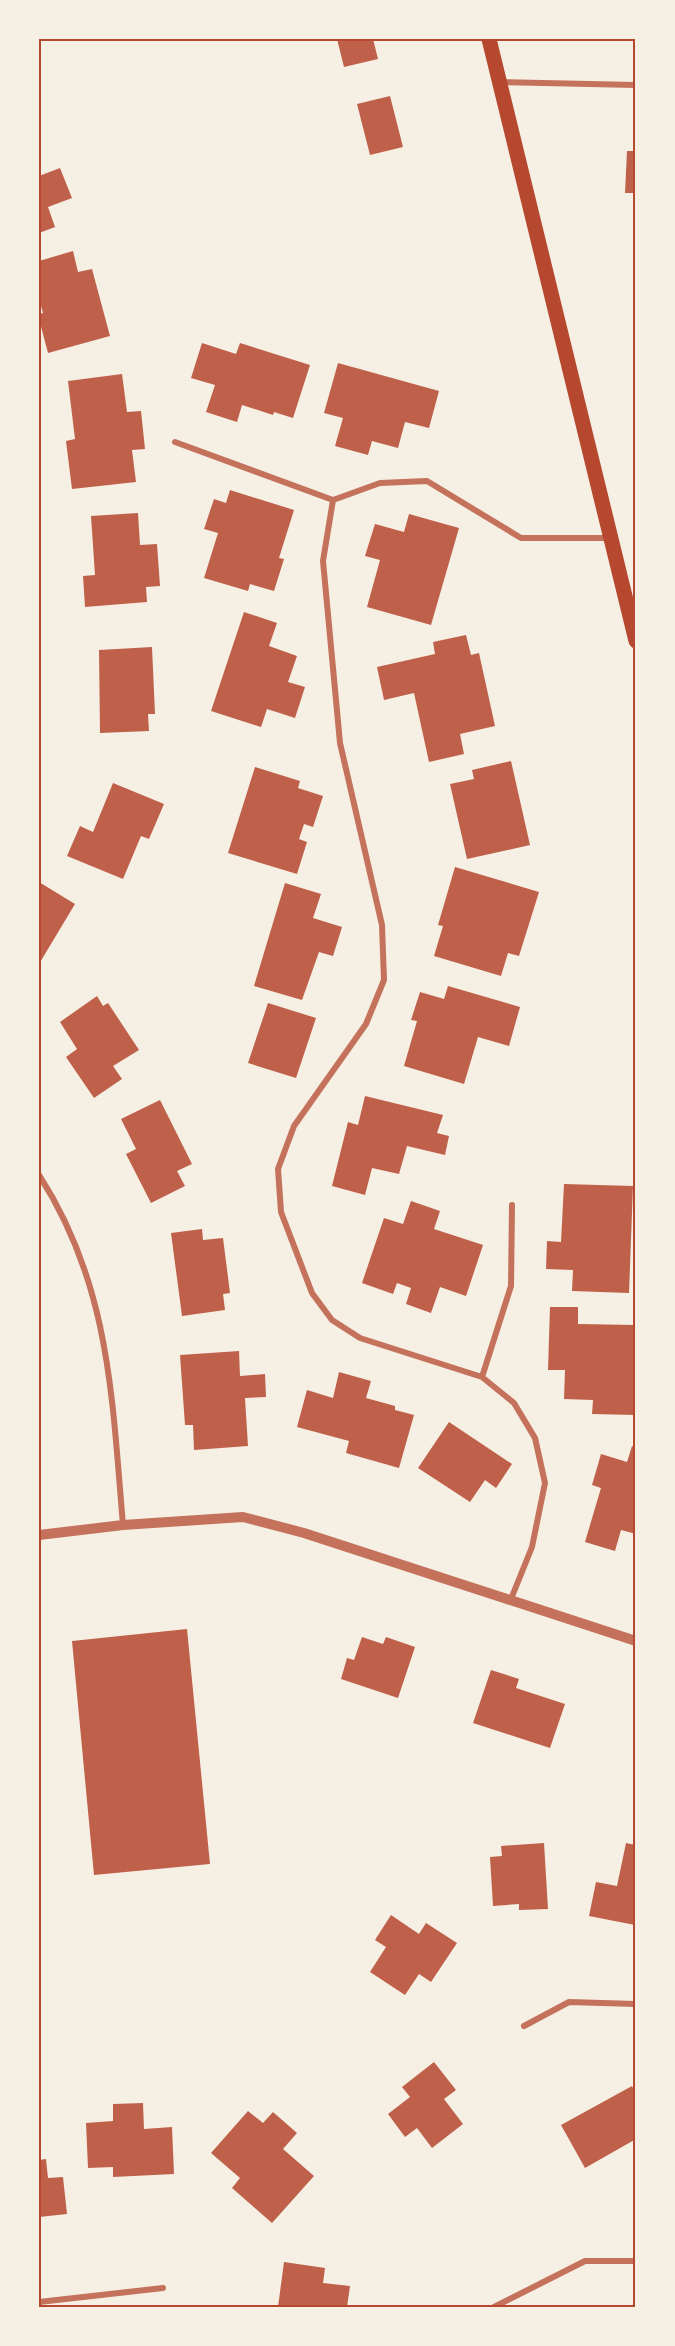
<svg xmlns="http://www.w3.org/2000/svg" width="675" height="2346" viewBox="0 0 675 2346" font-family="Montserrat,sans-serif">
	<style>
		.building { fill: #bf614a }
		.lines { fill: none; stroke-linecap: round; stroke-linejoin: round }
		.minor { stroke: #c5725c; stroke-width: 6 }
		.tertiary { stroke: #c5725c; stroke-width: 10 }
		.primary { stroke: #b5482f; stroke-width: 15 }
		.neatline { fill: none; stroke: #b5482f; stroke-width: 2 }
	</style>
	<rect width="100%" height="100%" fill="#f6efe4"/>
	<path class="building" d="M 337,39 L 373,39 L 378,59 L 344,67 Z
		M 390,96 L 403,147 L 370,155 L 357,104 Z
		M 627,151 L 636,151 L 636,193 L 625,193 Z
		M 60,168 L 72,198 L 48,207 L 55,227 L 39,233 L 39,176 Z
		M 73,251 L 78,272 L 92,269 L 110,336 L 48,353 L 39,319 L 39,314 L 43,313 L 39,299 L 39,261 Z
		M 202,343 L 236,354 L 240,343 L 310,365 L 293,418 L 274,412 L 273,415 L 242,405 L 237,422 L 206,412 L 215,385 L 191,378 Z
		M 338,363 L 439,391 L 429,428 L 405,422 L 398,448 L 372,441 L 368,455 L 335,446 L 343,418 L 324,413 Z
		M 122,374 L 127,412 L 141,411 L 145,449 L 132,450 L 136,482 L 72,489 L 66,441 L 75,439 L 68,381 Z
		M 230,490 L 294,510 L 279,558 L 284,559 L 274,591 L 250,584 L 248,591 L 204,578 L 218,533 L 204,529 L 214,499 L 226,503 Z
		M 138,513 L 140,545 L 157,544 L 160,586 L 146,587 L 147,602 L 85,607 L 83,576 L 95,575 L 91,516 Z
		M 409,514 L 459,528 L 431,625 L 367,607 L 380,560 L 365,556 L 375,524 L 404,532 Z
		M 244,612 L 277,623 L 269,646 L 297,656 L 288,682 L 305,687 L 295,718 L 267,709 L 261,727 L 211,711 Z
		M 466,635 L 471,655 L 479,653 L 495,726 L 460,734 L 464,754 L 429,762 L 414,693 L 384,700 L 377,667 L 435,654 L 433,642 Z
		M 152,647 L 155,714 L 148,714 L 149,731 L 100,733 L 99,650 Z
		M 511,761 L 530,845 L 467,859 L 450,784 L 474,779 L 472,770 Z
		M 255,767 L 300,781 L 298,788 L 323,796 L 313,827 L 304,824 L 299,839 L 307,842 L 297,874 L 228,853 Z
		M 113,783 L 164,804 L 149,839 L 141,836 L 123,879 L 67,856 L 80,826 L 93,832 Z
		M 455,867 L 539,892 L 519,956 L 508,953 L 501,976 L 434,956 L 443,926 L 438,925 Z
		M 39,882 L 75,904 L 39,964 Z
		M 285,883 L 321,894 L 313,918 L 342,927 L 333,956 L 319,952 L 302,1000 L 254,986 Z
		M 448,986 L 520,1007 L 509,1046 L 478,1037 L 464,1084 L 404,1066 L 417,1021 L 411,1020 L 420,992 L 444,999 Z
		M 97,996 L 103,1006 L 108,1003 L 139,1050 L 113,1066 L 122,1079 L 94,1098 L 66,1057 L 77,1049 L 60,1022 Z
		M 268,1003 L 316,1018 L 296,1078 L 248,1063 Z
		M 365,1096 L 443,1115 L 437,1133 L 449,1136 L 445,1155 L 407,1146 L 399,1174 L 372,1168 L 365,1195 L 332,1186 L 348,1122 L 358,1125 Z
		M 160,1100 L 192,1164 L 177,1171 L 185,1186 L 151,1203 L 126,1154 L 136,1149 L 121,1119 Z
		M 564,1184 L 633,1186 L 629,1293 L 572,1291 L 573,1270 L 546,1269 L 547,1241 L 561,1242 Z
		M 411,1201 L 440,1211 L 434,1229 L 483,1245 L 466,1296 L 440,1287 L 431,1313 L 406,1304 L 411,1288 L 397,1283 L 393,1294 L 362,1283 L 384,1218 L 403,1224 Z
		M 202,1229 L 203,1240 L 223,1238 L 230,1293 L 223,1294 L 225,1310 L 182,1316 L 171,1233 Z
		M 550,1307 L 578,1307 L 578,1324 L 636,1325 L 635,1415 L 592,1414 L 593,1400 L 564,1399 L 565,1370 L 548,1370 Z
		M 239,1351 L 240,1376 L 265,1374 L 266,1397 L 245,1398 L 248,1446 L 194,1450 L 193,1425 L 185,1425 L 180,1355 Z
		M 339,1372 L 371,1381 L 366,1398 L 395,1406 L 395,1410 L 414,1415 L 399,1468 L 346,1453 L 349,1441 L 297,1427 L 307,1390 L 333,1398 Z
		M 449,1422 L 512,1464 L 496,1488 L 485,1480 L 470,1502 L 418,1468 Z
		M 632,1446 L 636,1448 L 636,1534 L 621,1530 L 615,1551 L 585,1542 L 601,1488 L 592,1485 L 601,1454 L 627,1462 Z
		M 187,1629 L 210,1864 L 94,1875 L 72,1641 Z
		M 362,1637 L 383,1644 L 386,1637 L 415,1647 L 398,1698 L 341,1679 L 347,1658 L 354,1660 Z
		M 491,1670 L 519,1679 L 516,1688 L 565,1704 L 550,1748 L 473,1723 Z
		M 544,1843 L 548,1909 L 519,1910 L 519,1904 L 493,1906 L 490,1857 L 502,1856 L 501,1846 Z
		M 626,1843 L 636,1845 L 635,1925 L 589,1916 L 596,1882 L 617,1886 Z
		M 391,1915 L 419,1934 L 426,1923 L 457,1943 L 431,1982 L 419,1974 L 405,1995 L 370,1972 L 386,1947 L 375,1940 Z
		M 434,2062 L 456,2090 L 444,2099 L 463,2124 L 432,2148 L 417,2128 L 405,2137 L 388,2114 L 410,2097 L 402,2087 Z
		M 632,2086 L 636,2094 L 636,2139 L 585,2168 L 561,2125 Z
		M 143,2103 L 144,2129 L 172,2127 L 174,2174 L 113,2177 L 113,2167 L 88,2168 L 86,2123 L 113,2121 L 113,2104 Z
		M 248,2111 L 263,2123 L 273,2112 L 297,2133 L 283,2149 L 314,2176 L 272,2223 L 232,2188 L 240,2178 L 211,2153 Z
		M 46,2159 L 48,2178 L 63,2177 L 67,2214 L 39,2217 L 39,2160 Z
		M 284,2262 L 325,2268 L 323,2283 L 350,2286 L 347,2307 L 278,2307 Z"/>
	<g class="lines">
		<path class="minor" d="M 499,82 L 636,85
			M 175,442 L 333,500
			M 39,1175 C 110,1285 112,1398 123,1525
			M 482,1377 L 511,1286 L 512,1205
			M 511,1599 L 532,1547 L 545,1483 L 535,1438 L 514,1403 L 482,1377 L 360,1338 L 332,1320 L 312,1293 L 281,1212 L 278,1169 L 294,1126 L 366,1024 L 384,980 L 382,925 L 340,743 L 323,561 L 333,500 L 380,483 L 427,481 L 521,538 L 611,538
			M 524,2026 L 569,2002 L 636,2004
			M 39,2302 L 163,2288
			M 494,2307 L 585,2261 L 636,2261"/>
		<path class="tertiary" d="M 39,1535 L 123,1525 L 243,1517 L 304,1533 L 636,1641"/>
		<path class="primary" d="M 489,39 L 636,641"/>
	</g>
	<rect width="675" height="2346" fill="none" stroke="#f6efe4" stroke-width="81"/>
	<rect x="40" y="40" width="594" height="2266" class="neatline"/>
</svg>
